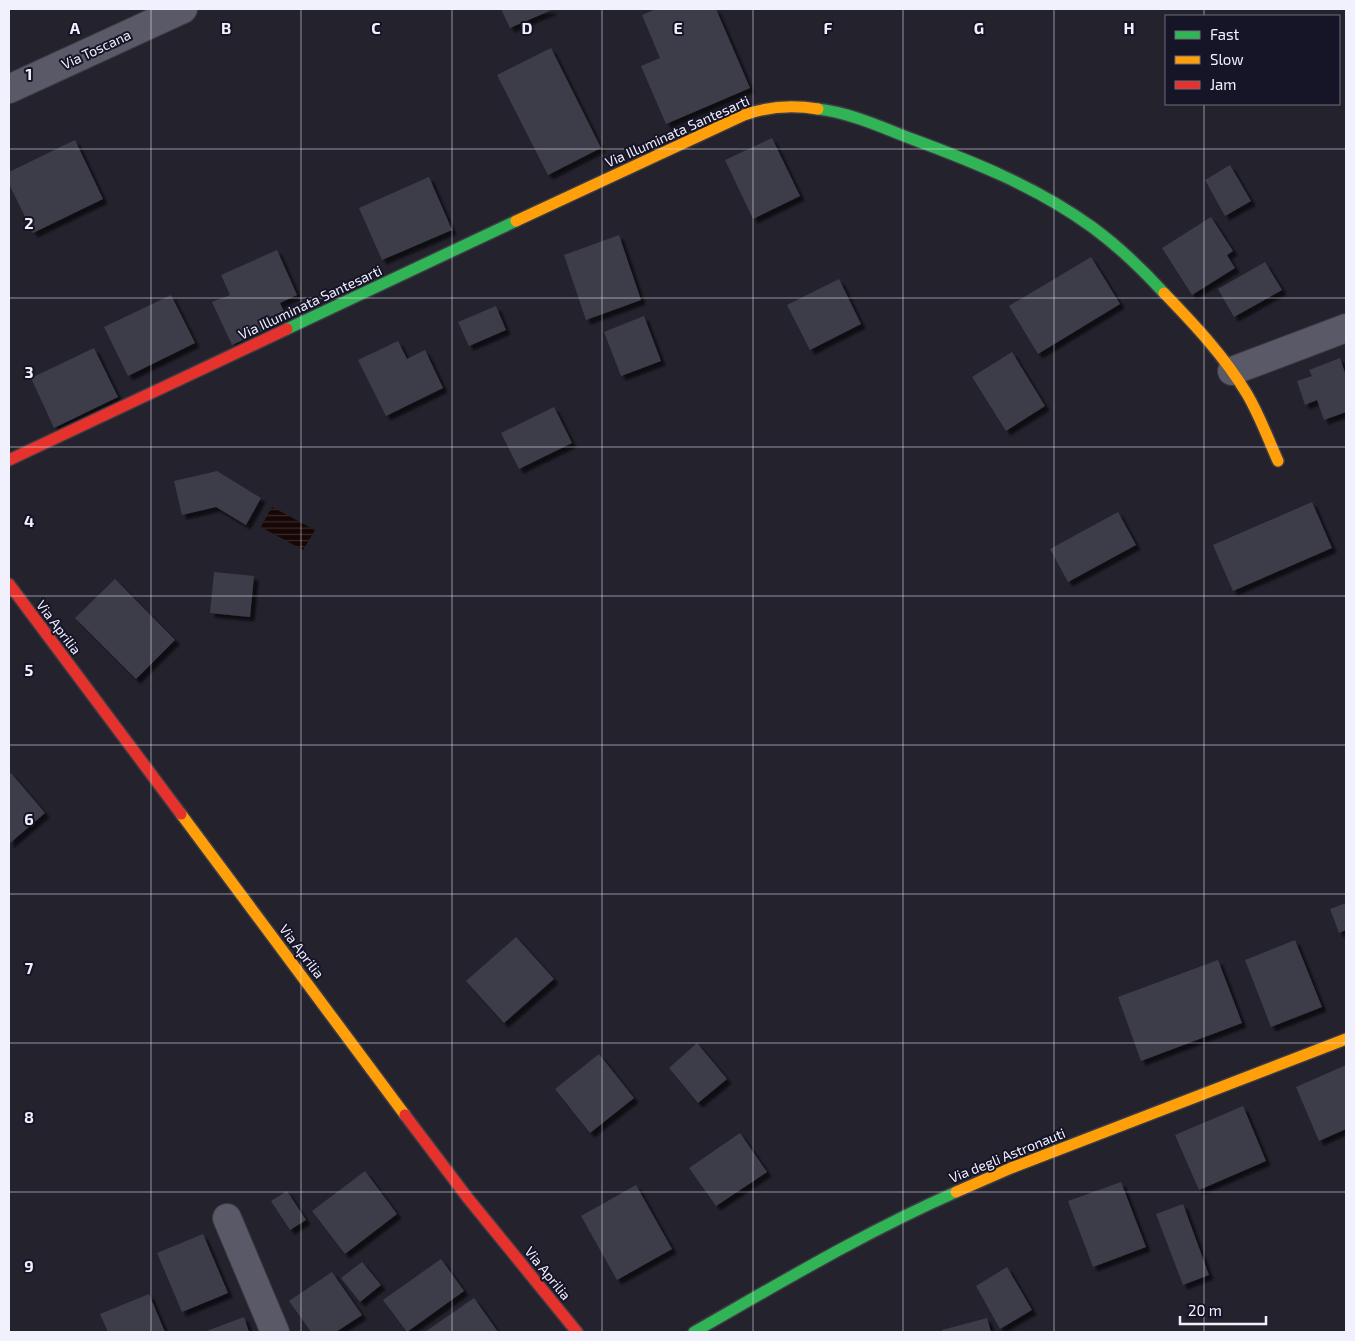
<svg xmlns="http://www.w3.org/2000/svg" width="1355" height="1341" viewBox="0 0 1355 1341" font-family="'Exo 2',sans-serif">
	<style>
		.water { fill: url(#water-rules) }
		.building { fill: #3e3c4a; filter: url(#shadow) }
		.lines { fill: none; stroke-linecap: round; stroke-linejoin: round }
		.street-casing { stroke: #3d3c45; stroke-width: 30 }
		.fast-casing { stroke: #3d3c45; stroke-width: 14 }
		.slow-casing { stroke: #3d3c45; stroke-width: 14 }
		.jam-casing { stroke: #3d3c45; stroke-width: 14 }
		.street { stroke: #5a5967; stroke-width: 28 }
		.fast { stroke: #30b455; stroke-width: 11 }
		.slow { stroke: #ff9f0a; stroke-width: 11 }
		.jam { stroke: #e5322d; stroke-width: 11 }
		.grid { fill: none; stroke: #f1f1fe; stroke-width: 1; stroke-opacity: 0.55 }
		.labels { text-anchor: middle; dominant-baseline: central; stroke-width: 4; stroke-linejoin: round; paint-order: stroke }
		.street-label { font-size: 14px; fill: #f1f1fe; stroke: #161427 }
		.grid-label { font-size: 16px; text-anchor: middle; font-weight: bold; fill: #f1f1fe; stroke: #161427; stroke-width: 4; stroke-linejoin: round; paint-order: stroke }
	</style>
	<defs>
		<pattern id="water-rules" width="6" height="5" patternUnits="userSpaceOnUse" patternTransform="scale(1.25)"><rect width="6" height="5" fill="#160604"/><path d="M0 2.5h6" fill="none" stroke="#382b2a"/></pattern>
		<filter id="shadow"><feDropShadow dx="4.5" dy="4.5" stdDeviation="1" flood-color="#0009"/></filter>
	</defs>
	<rect width="100%" height="100%" fill="#23222d"/>
	<path class="water" d="M 272,507 L 315,530 L 303,550 L 261,527 Z"/>
	<path class="building" d="M 501,9 L 554,9 L 510,28 Z
		M 656,9 L 716,9 L 750,88 L 666,124 L 641,66 L 660,58 L 642,15 Z
		M 551,48 L 601,148 L 548,175 L 497,75 Z
		M 772,138 L 800,196 L 753,219 L 725,160 Z
		M 75,140 L 103,199 L 33,233 L 9,184 L 9,172 Z
		M 1230,165 L 1251,201 L 1225,216 L 1205,180 Z
		M 429,177 L 452,230 L 382,260 L 359,208 Z
		M 1211,217 L 1233,251 L 1227,255 L 1235,268 L 1192,295 L 1162,248 Z
		M 619,235 L 641,300 L 586,320 L 564,255 Z
		M 277,250 L 297,295 L 280,303 L 288,320 L 232,345 L 212,302 L 230,295 L 221,275 Z
		M 1091,257 L 1120,304 L 1038,354 L 1009,306 Z
		M 1265,262 L 1282,290 L 1234,317 L 1218,289 Z
		M 839,279 L 861,324 L 810,350 L 787,305 Z
		M 171,295 L 195,343 L 128,376 L 104,327 Z
		M 496,306 L 506,330 L 469,346 L 458,322 Z
		M 644,316 L 661,361 L 621,376 L 604,332 Z
		M 398,341 L 407,359 L 425,350 L 443,388 L 386,416 L 358,360 Z
		M 94,348 L 118,397 L 54,428 L 31,378 Z
		M 1012,352 L 1045,406 L 1006,431 L 972,377 Z
		M 1340,358 L 1346,376 L 1346,412 L 1324,420 L 1317,400 L 1305,405 L 1297,381 L 1312,376 L 1309,370 Z
		M 554,407 L 572,443 L 519,469 L 501,433 Z
		M 217,471 L 261,498 L 246,525 L 216,507 L 182,515 L 174,481 Z
		M 1312,502 L 1332,548 L 1233,591 L 1213,545 Z
		M 1118,512 L 1136,545 L 1068,582 L 1050,549 Z
		M 214,572 L 254,576 L 250,617 L 210,613 Z
		M 115,579 L 175,640 L 136,679 L 75,618 Z
		M 11,773 L 45,813 L 9,844 L 9,775 Z
		M 1346,903 L 1346,930 L 1339,933 L 1330,909 Z
		M 516,937 L 554,979 L 504,1023 L 466,981 Z
		M 1295,940 L 1322,1007 L 1271,1027 L 1245,960 Z
		M 1218,960 L 1242,1023 L 1141,1061 L 1118,997 Z
		M 697,1043 L 727,1079 L 698,1103 L 669,1068 Z
		M 599,1054 L 634,1098 L 590,1133 L 555,1089 Z
		M 1346,1065 L 1346,1129 L 1319,1141 L 1296,1087 Z
		M 1243,1106 L 1266,1161 L 1199,1190 L 1175,1135 Z
		M 740,1133 L 767,1172 L 716,1206 L 689,1168 Z
		M 365,1171 L 397,1214 L 345,1254 L 312,1211 Z
		M 1121,1182 L 1146,1247 L 1093,1267 L 1068,1201 Z
		M 636,1185 L 672,1249 L 617,1280 L 581,1216 Z
		M 287,1191 L 306,1220 L 290,1230 L 271,1201 Z
		M 1183,1204 L 1209,1275 L 1183,1285 L 1156,1214 Z
		M 203,1234 L 228,1293 L 182,1312 L 157,1253 Z
		M 441,1259 L 464,1291 L 407,1332 L 383,1300 Z
		M 362,1262 L 381,1285 L 360,1302 L 341,1278 Z
		M 1007,1267 L 1032,1310 L 1000,1329 L 976,1286 Z
		M 332,1272 L 362,1315 L 336,1332 L 311,1332 L 289,1301 Z
		M 149,1294 L 165,1332 L 108,1332 L 100,1314 Z
		M 474,1298 L 498,1332 L 425,1332 Z
		M 244,1317 L 249,1332 L 204,1332 Z
		M 987,1318 L 991,1332 L 943,1332 L 942,1330 Z"/>
	<g class="lines">
		<g class="street-casing">
			<path id="street" d="M 9,89 L 183,9
				M 1232,371 L 1346,328
				M 227,1218 L 275,1332"/>
		</g>
		<g class="fast-casing">
			<path id="fast" d="M 818,109 C 851,113 881,127 912,139 C 974,162 1037,187 1092,227 C 1118,246 1142,269 1164,293
				M 287,329 L 516,221
				M 694,1332 C 780,1283 865,1232 956,1192"/>
		</g>
		<g class="slow-casing">
			<path id="slow" d="M 516,221 L 744,115 C 769,106 793,105 818,109
				M 1164,293 C 1194,324 1225,357 1247,394 C 1260,416 1268,439 1278,461
				M 181,814 L 405,1115
				M 956,1192 L 1011,1168 L 1346,1039"/>
		</g>
		<g class="jam-casing">
			<path id="jam" d="M 9,460 L 287,329
				M 9,584 L 181,814
				M 405,1115 L 467,1197 L 577,1332"/>
		</g>
		<use href="#street" class="street"/>
		<use href="#fast" class="fast"/>
		<use href="#slow" class="slow"/>
		<use href="#jam" class="jam"/>
	</g>
	<path class="grid" d="M 151,9 L 151,1332M 301,9 L 301,1332M 452,9 L 452,1332M 602,9 L 602,1332M 753,9 L 753,1332M 903,9 L 903,1332M 1054,9 L 1054,1332M 1204,9 L 1204,16M 1204,104 L 1204,1332M 9,149 L 1346,149M 9,298 L 1346,298M 9,447 L 1346,447M 9,596 L 1346,596M 9,745 L 1346,745M 9,894 L 1346,894M 9,1043 L 1346,1043M 9,1192 L 1346,1192"/>
	<g class="labels">
		<g class="street-label">
			<text transform="translate(96 49) rotate(-25)">Via Toscana</text>
			<text transform="translate(677 131) rotate(-24)">Via Illuminata Santesarti</text>
			<text transform="translate(310 302) rotate(-25)">Via Illuminata Santesarti</text>
			<text transform="translate(59 627) rotate(53)">Via Aprilia</text>
			<text transform="translate(302 951) rotate(53)">Via Aprilia</text>
			<text transform="translate(1007 1155) rotate(-22)">Via degli Astronauti</text>
			<text transform="translate(548 1273) rotate(51)">Via Aprilia</text>
		</g>
	</g>
	<g class="grid-label">
		<text x="75" y="34">A</text>
		<text x="226" y="34">B</text>
		<text x="376" y="34">C</text>
		<text x="527" y="34">D</text>
		<text x="678" y="34">E</text>
		<text x="828" y="34">F</text>
		<text x="979" y="34">G</text>
		<text x="1129" y="34">H</text>
		<text x="29" y="80">1</text>
		<text x="29" y="229">2</text>
		<text x="29" y="378">3</text>
		<text x="29" y="527">4</text>
		<text x="29" y="676">5</text>
		<text x="29" y="825">6</text>
		<text x="29" y="974">7</text>
		<text x="29" y="1123">8</text>
		<text x="29" y="1272">9</text>
	</g>
	<rect width="1355" height="1341" fill="none" stroke="#f1f1fe" stroke-width="20"/>
	<rect x="1165" y="15" width="175" height="90" fill="#161427" stroke="#6e6c7d"/>
	<rect x="1175" y="31" width="25" height="8" fill="#30b455" stroke="#6e6c7d"/>
	<text x="1210" y="40" font-size="15" fill="#f1f1fe">Fast</text>
	<rect x="1175" y="56" width="25" height="8" fill="#ff9f0a" stroke="#6e6c7d"/>
	<text x="1210" y="65" font-size="15" fill="#f1f1fe">Slow</text>
	<rect x="1175" y="81" width="25" height="8" fill="#e5322d" stroke="#6e6c7d"/>
	<text x="1210" y="90" font-size="15" fill="#f1f1fe">Jam</text>
	<path d="M1180 1316v8h86v-8" fill="none" stroke="#f1f1fe" stroke-width="2.5"/>
	<text x="1188" y="1316" font-size="15" fill="#f1f1fe" stroke="#161427" stroke-width="4" paint-order="stroke">20 m</text>
</svg>
